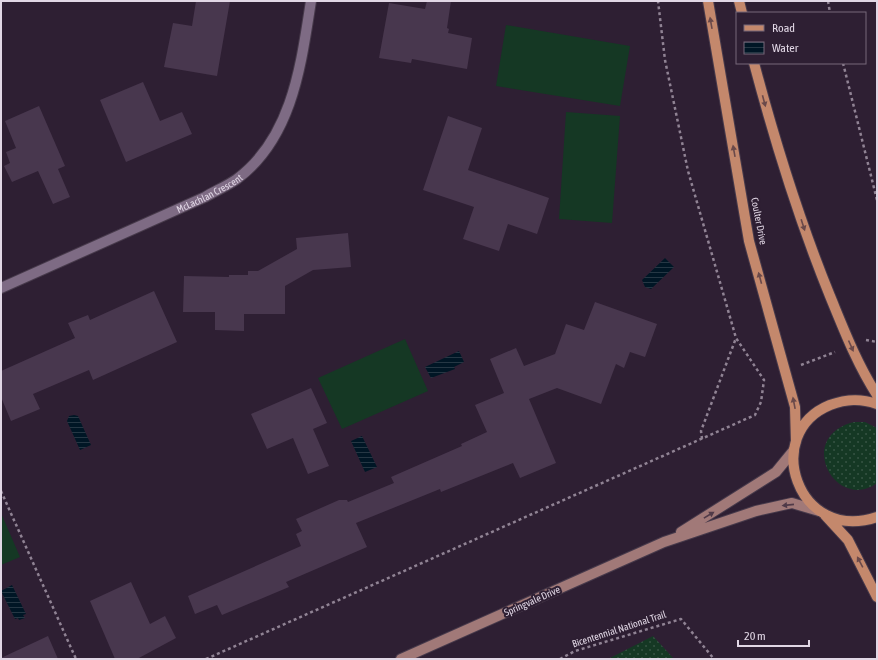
<svg xmlns="http://www.w3.org/2000/svg" width="878" height="660" viewBox="0 0 878 660" font-family="'Asap Condensed',sans-serif">
	<style>
		.grass { fill: url(#grass-dots) }
		.garden { fill: #153824 }
		.water { fill: url(#water-rules) }
		.building { fill: #48374e }
		.lines { fill: none; stroke-linecap: round; stroke-linejoin: round }
		.street-casing { stroke: #473a4b; stroke-width: 12 }
		.secondary-casing { stroke: #473a4b; stroke-width: 12 }
		.primary-casing { stroke: #473a4b; stroke-width: 12 }
		.path { stroke: #908394; stroke-width: 2.5; stroke-dasharray: 3 3; stroke-linecap: butt }
		.street { stroke: #7e6b84; stroke-width: 10 }
		.secondary { stroke: #a17978; stroke-width: 10 }
		.primary { stroke: #c4886c; stroke-width: 10 }
		.oneway { fill: #6a494a }
		.oneway2 { fill: #503a48 }
		.labels { text-anchor: middle; dominant-baseline: central; stroke-width: 4; stroke-linejoin: round; paint-order: stroke }
		.street-label { font-size: 10px; fill: #e1d7e5; stroke: #2e1f33 }
	</style>
	<defs>
		<pattern id="grass-dots" width="8" height="8" patternUnits="userSpaceOnUse"><rect width="8" height="8" fill="#153824"/><path d="M2 2h.1M6 6h.1" fill="none" stroke="#375444" stroke-width="1.8" stroke-linecap="round"/></pattern>
		<pattern id="water-rules" width="6" height="5" patternUnits="userSpaceOnUse"><rect width="6" height="5" fill="#001625"/><path d="M0 2.5h6" fill="none" stroke="#253744"/></pattern>
	</defs>
	<rect width="100%" height="100%" fill="#2e1f33"/>
	<path class="grass" d="M 854,422 L 865,422 L 877,428 L 877,483 C 836,513 794,437 854,422 Z
		M 653,636 L 674,659 L 608,659 Z"/>
	<path class="garden" d="M 506,25 L 630,46 L 620,106 L 496,86 Z
		M 566,112 L 620,116 L 612,223 L 559,219 Z
		M 405,339 L 428,391 L 342,429 L 318,378 Z
		M 1,513 L 20,557 L 1,565 Z"/>
	<path class="water" d="M 665,258 L 674,267 L 651,289 L 645,287 L 642,280 Z
		M 459,351 L 464,362 L 454,367 L 455,369 L 431,378 L 425,367 Z
		M 74,415 L 78,416 L 91,445 L 80,450 L 67,421 L 69,416 Z
		M 362,436 L 377,467 L 365,472 L 351,441 Z
		M 12,585 L 26,614 L 23,615 L 25,618 L 19,620 L 18,618 L 15,619 L 1,591 Z"/>
	<path class="building" d="M 196,1 L 230,1 L 217,76 L 164,67 L 173,23 L 192,26 Z
		M 427,1 L 451,1 L 447,28 L 449,29 L 448,33 L 472,38 L 467,69 L 412,59 L 411,63 L 379,58 L 389,3 L 425,9 Z
		M 143,82 L 160,121 L 182,112 L 192,134 L 126,162 L 100,100 Z
		M 39,106 L 65,166 L 58,169 L 70,197 L 53,204 L 38,171 L 12,182 L 4,166 L 10,163 L 6,152 L 16,148 L 5,121 Z
		M 448,116 L 482,128 L 468,170 L 549,198 L 537,234 L 508,224 L 499,251 L 463,239 L 474,207 L 423,190 Z
		M 348,233 L 351,267 L 313,270 L 285,286 L 285,314 L 244,314 L 244,331 L 215,330 L 215,312 L 183,312 L 184,276 L 229,277 L 229,275 L 248,275 L 248,271 L 258,271 L 297,249 L 296,238 Z
		M 154,291 L 177,342 L 93,380 L 89,370 L 33,394 L 40,409 L 11,421 L 1,397 L 1,371 L 75,338 L 68,323 L 88,315 L 90,320 Z
		M 595,302 L 657,324 L 645,357 L 630,352 L 624,368 L 616,364 L 601,404 L 557,388 L 529,399 L 556,463 L 520,478 L 513,463 L 441,492 L 440,489 L 356,523 L 367,547 L 286,582 L 289,587 L 222,615 L 217,605 L 195,614 L 188,596 L 301,546 L 296,534 L 302,531 L 296,519 L 339,500 L 347,500 L 348,502 L 394,483 L 391,477 L 462,446 L 461,444 L 487,432 L 475,405 L 504,393 L 490,359 L 516,348 L 524,366 L 555,354 L 566,324 L 584,330 Z
		M 311,388 L 327,423 L 313,429 L 329,466 L 308,474 L 293,438 L 267,449 L 251,414 Z
		M 131,582 L 150,624 L 165,616 L 176,638 L 137,659 L 115,659 L 90,601 Z
		M 48,636 L 58,659 L 1,659 L 1,658 Z"/>
	<g class="lines">
		<g class="street-casing">
			<g id="street">
				<path id="s1" d="M 1,288 L 205,197 C 215,191 227,186 237,179 C 293,137 301,64 311,1"/>
			</g>
		</g>
		<g class="secondary-casing">
			<path id="secondary" d="M 681,532 L 776,472 L 794,450
				M 401,659 L 664,542 L 756,511 L 792,503 L 819,511"/>
		</g>
		<g class="primary-casing">
			<path id="primary" d="M 708,1 L 749,241 L 795,407 L 796,442
				M 739,1 L 742,13
				M 754,63 C 775,142 799,220 830,296 C 844,330 857,364 877,395
				M 877,404 C 860,398 846,399 830,405 C 761,433 797,544 877,517
				M 825,515 L 848,540 L 877,597"/>
		</g>
		<path class="path" d="M 828,1 L 830,13
			M 843,63 L 877,200
			M 866,340 L 877,342
			M 801,365 L 835,352
			M 702,439 L 701,431 L 736,338
			M 1,491 L 76,659
			M 206,659 L 755,415 L 761,402 L 764,380 L 736,338 L 688,171 L 665,60 L 658,1
			M 560,659 L 575,651 L 681,619 L 714,659"/>
		<use href="#street" class="street"/>
		<use href="#secondary" class="secondary"/>
		<use href="#primary" class="primary"/>
	</g>
	<defs><path id="oneway-solid" d="M-6-.8H1V-3.2L6.5 0L1 3.2V.8H-6Z"/></defs>
	<g class="oneway">
		<use href="#oneway-solid" transform="translate(711 23) rotate(-100)"/>
		<use href="#oneway-solid" transform="translate(764 101) rotate(75)"/>
		<use href="#oneway-solid" transform="translate(734 151) rotate(-100)"/>
		<use href="#oneway-solid" transform="translate(803 225) rotate(72)"/>
		<use href="#oneway-solid" transform="translate(760 278) rotate(-105)"/>
		<use href="#oneway-solid" transform="translate(851 346) rotate(66)"/>
		<use href="#oneway-solid" transform="translate(794 403) rotate(-101)"/>
		<use href="#oneway-solid" transform="translate(860 562) rotate(-118)"/>
	</g>
	<g class="oneway2">
		<use href="#oneway-solid" transform="translate(788 505) rotate(174)"/>
		<use href="#oneway-solid" transform="translate(709 515) rotate(-31)"/>
	</g>
	<g class="labels">
		<g class="street-label">
			<text stroke="none"><textPath href="#s1" startOffset="229">McLachlan Crescent</textPath></text>
			<text transform="translate(759 221) rotate(79)">Coulter Drive</text>
			<text transform="translate(532 601) rotate(-24)">Springvale Drive</text>
			<text transform="translate(619 629) rotate(-18)">Bicentennial National Trail</text>
		</g>
	</g>
	<rect width="878" height="660" fill="none" stroke="#e1d7e5" stroke-width="4"/>
	<rect x="736" y="12" width="130" height="52" fill="#2e1f33" stroke="#76697a"/>
	<rect x="744" y="25" width="20" height="6" fill="#c4886c" stroke="#76697a"/>
	<text x="772" y="32" font-size="12" fill="#e1d7e5">Road</text>
	<rect x="744" y="42" width="20" height="12" fill="url(#water-rules)" stroke="#76697a"/>
	<text x="772" y="52" font-size="12" fill="#e1d7e5">Water</text>
	<path d="M738 640v6h71v-6" fill="none" stroke="#e1d7e5" stroke-width="2"/>
	<text x="744" y="640" font-size="12" fill="#e1d7e5" stroke="#2e1f33" stroke-width="3" paint-order="stroke">20 m</text>
</svg>
